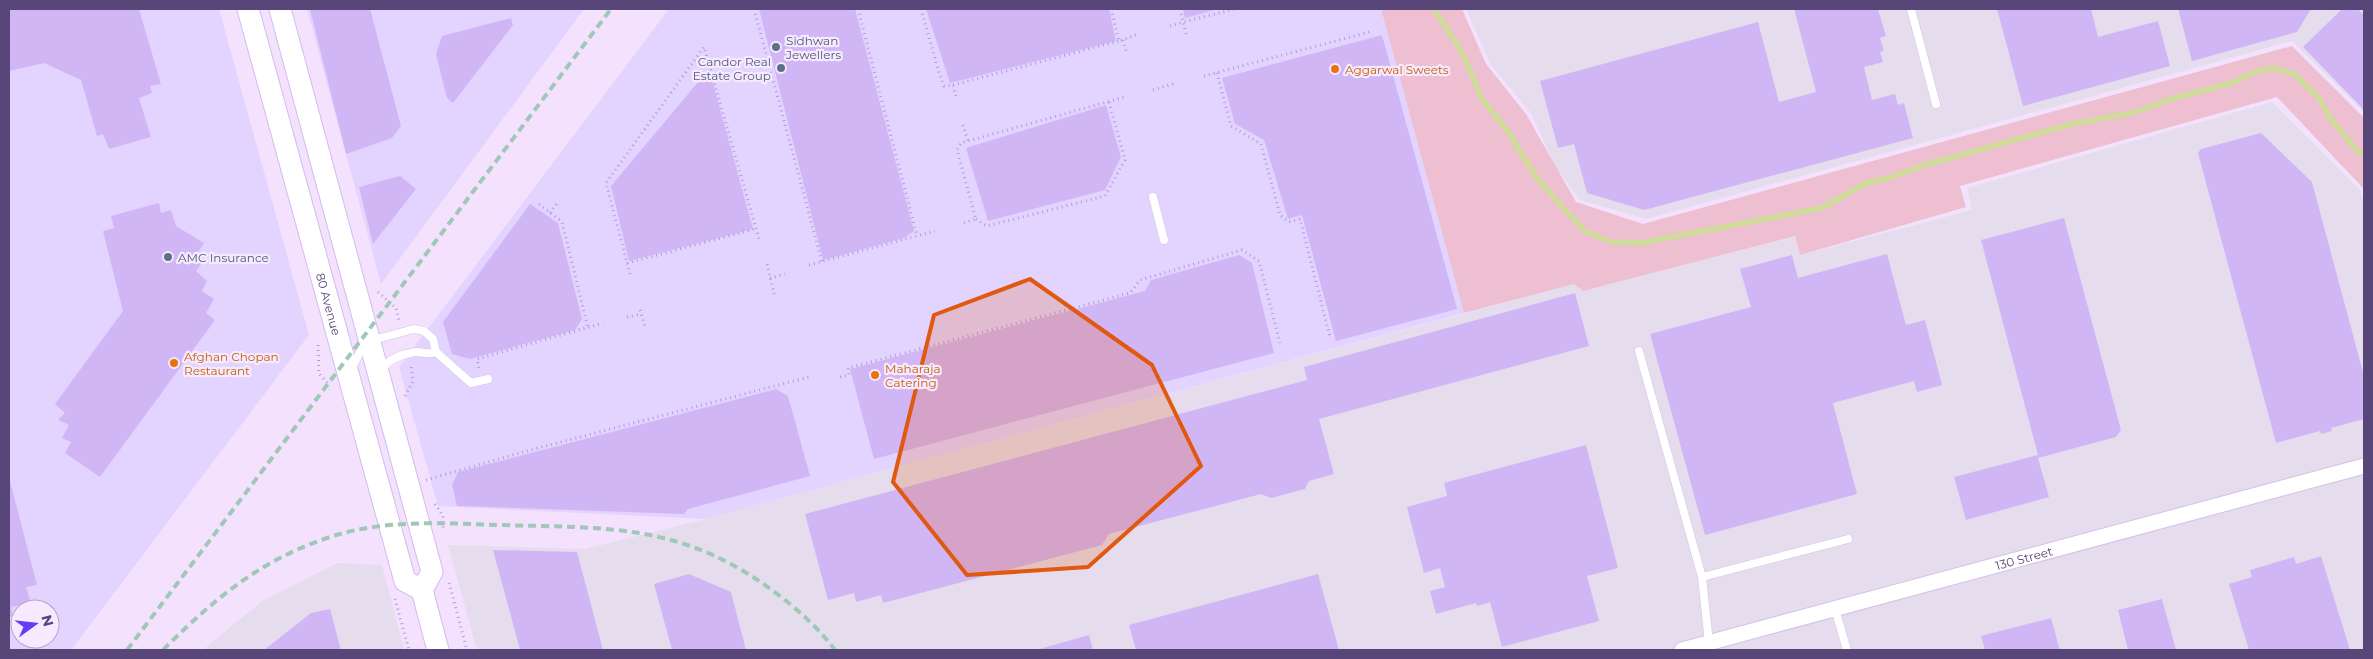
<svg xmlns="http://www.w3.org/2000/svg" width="2373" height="659" viewBox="0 0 2373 659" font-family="Montserrat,sans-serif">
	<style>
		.commercial { fill: #e2d4ff; fill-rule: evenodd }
		.industrial { fill: #e5dded }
		.green { fill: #edbfd0 }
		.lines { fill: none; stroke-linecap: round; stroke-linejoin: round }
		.stream { stroke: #d0dc99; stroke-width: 5.5 }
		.building { fill: #d1b6f6 }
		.lane-casing { stroke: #d4c1e8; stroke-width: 9 }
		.street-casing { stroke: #d4c1e8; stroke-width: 17 }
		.secondary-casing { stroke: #d3bceb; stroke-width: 23 }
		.path { stroke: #b49adb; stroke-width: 3; stroke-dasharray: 1 4; stroke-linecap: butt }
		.lane { stroke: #fff; stroke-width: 8 }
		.street { stroke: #fff; stroke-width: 15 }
		.secondary { stroke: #fff; stroke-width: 21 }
		.rail { stroke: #9fc8b6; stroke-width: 4; stroke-dasharray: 8 5; stroke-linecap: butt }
		.marked { fill: #e15811; fill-opacity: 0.2; stroke: #e15811; stroke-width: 4; stroke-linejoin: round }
		.service-dot { fill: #5c6f8a; stroke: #f7e9ff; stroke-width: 2 }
		.food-dot { fill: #e8710a; stroke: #f7e9ff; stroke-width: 2 }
		.labels { text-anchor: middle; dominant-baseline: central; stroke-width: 4.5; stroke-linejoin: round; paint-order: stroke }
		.service-label { font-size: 12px; fill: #4e5e75; stroke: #f7e9ff; text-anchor: start }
		.food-label { font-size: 12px; fill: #c56008; stroke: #f7e9ff; text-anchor: start }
		.street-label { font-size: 12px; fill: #584678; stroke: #f7e9ff }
	</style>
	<rect width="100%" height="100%" fill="#f3e1fe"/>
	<path class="commercial" d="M 9,9 L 219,9 L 309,335 L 71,650 L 9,650 ZM 20,609 L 50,609 L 50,639 L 20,639 Z
		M 307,9 L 584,9 L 381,284 Z
		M 669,9 L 1381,9 L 1464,313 L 706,519 L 438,506 L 399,367 Z"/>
	<path class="industrial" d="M 1466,9 L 2364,9 L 2364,112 L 2292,41 L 1646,219 L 1580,200 L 1555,167 L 1531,113 L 1491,65 Z
		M 2272,102 L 2360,190 L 2364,205 L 2364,650 L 477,650 L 448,545 L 585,549 L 706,519 L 1574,284 L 1583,291 L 1796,236 L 1801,255 L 1972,210 L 1967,188 Z
		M 337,563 L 382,565 L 404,650 L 203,650 L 262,601 Z"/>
	<path class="green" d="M 1381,9 L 1462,9 L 1486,64 L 1526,114 L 1576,202 L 1643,224 L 2292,46 L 2364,118 L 2364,189 L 2277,97 L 1960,186 L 1966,207 L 1800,255 L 1795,236 L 1583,291 L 1574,284 L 1464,313 Z"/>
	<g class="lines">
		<path class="stream" d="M 1434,9 L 1463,54 L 1482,99 L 1508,132 L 1536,177 L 1563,208 L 1585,231 L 1611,242 L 1641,243 L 1822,208 L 1864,184 L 1892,177 L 1921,166 L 2072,124 L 2136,112 L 2171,99 L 2232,83 L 2255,72 L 2272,68 L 2294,74 L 2319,98 L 2330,118 L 2358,152 L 2364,154"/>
	</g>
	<path class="building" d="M 9,9 L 139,9 L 161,84 L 150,86 L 152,93 L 139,98 L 151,137 L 109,149 L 103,134 L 97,136 L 81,80 L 44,63 L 9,71 Z
		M 310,9 L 370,9 L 401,126 L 392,138 L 346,154 Z
		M 759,9 L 855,9 L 914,231 L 904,238 L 823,260 Z
		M 926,9 L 1109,9 L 1116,41 L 950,83 Z
		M 1183,9 L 1218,9 L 1185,18 Z
		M 1794,9 L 1878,9 L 1886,36 L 1880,38 L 1884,51 L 1880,52 L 1883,62 L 1864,67 L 1872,100 L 1895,94 L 1898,105 L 1904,103 L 1913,138 L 1644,210 L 1587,193 L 1574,144 L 1558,148 L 1540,81 L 1758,22 L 1779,102 L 1816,92 Z
		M 1997,9 L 2091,9 L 2098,37 L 2158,21 L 2170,66 L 2023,106 Z
		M 2178,9 L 2311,9 L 2297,32 L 2192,61 Z
		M 2342,9 L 2358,9 L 2364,15 L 2364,110 L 2303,47 Z
		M 511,18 L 513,25 L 453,103 L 447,98 L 436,54 L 442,36 Z
		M 1382,35 L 1457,309 L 1336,341 L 1302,215 L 1288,219 L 1264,140 L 1235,124 L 1222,78 Z
		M 709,69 L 753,229 L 629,261 L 611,186 Z
		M 1106,105 L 1121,157 L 1105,190 L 988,221 L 966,148 Z
		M 2261,133 L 2312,182 L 2364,376 L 2364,419 L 2331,428 L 2332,431 L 2321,434 L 2320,431 L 2276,443 L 2198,153 L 2201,149 Z
		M 400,176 L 416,189 L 373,244 L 359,187 Z
		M 159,203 L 161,213 L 171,210 L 176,226 L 204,243 L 197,254 L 204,260 L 196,271 L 207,281 L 202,291 L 214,299 L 206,313 L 215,320 L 100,477 L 65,453 L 71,442 L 62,438 L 69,425 L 58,420 L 65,413 L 55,404 L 123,311 L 103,231 L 114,228 L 111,216 Z
		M 530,204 L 558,223 L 582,319 L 575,330 L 470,359 L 452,354 L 443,322 Z
		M 2064,218 L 2121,430 L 2116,437 L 2038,458 L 2049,497 L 1966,520 L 1954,477 L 2038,455 L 1981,240 Z
		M 1887,254 L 1906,325 L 1925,320 L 1942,385 L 1917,392 L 1914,381 L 1833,403 L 1857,494 L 1705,535 L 1650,334 L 1751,307 L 1740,269 L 1792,255 L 1798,278 Z
		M 1239,255 L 1252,263 L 1274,353 L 874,459 L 850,369 L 1145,291 L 1151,280 Z
		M 1575,293 L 1589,346 L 1319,419 L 1334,474 L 1309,481 L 1305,489 L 1271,498 L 1261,494 L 1109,534 L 1102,545 L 883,603 L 881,595 L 856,602 L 854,593 L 828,600 L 805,514 L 1307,380 L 1304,367 Z
		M 776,389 L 788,396 L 810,476 L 688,509 L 684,514 L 457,506 L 452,485 L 458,472 Z
		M 1586,445 L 1618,568 L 1587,576 L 1599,621 L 1502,647 L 1490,602 L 1477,606 L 1476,603 L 1436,614 L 1430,591 L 1445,587 L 1440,568 L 1424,573 L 1407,507 L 1447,496 L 1444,483 Z
		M 9,477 L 37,585 L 26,587 L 31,603 L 11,607 L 13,616 L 9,617 Z
		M 493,550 L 577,552 L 603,650 L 520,650 Z
		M 2321,556 L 2350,650 L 2249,650 L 2229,584 L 2252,577 L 2250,570 L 2294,557 L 2296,564 Z
		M 689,574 L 731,592 L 746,650 L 672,650 L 654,584 Z
		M 1318,574 L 1339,650 L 1136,650 L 1129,625 Z
		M 2162,599 L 2176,650 L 2128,650 L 2118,610 Z
		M 330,609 L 341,650 L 264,650 L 311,613 Z
		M 2051,618 L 2060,650 L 1985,650 L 1981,636 Z
		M 1089,635 L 1093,650 L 1036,650 Z"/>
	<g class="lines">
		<g class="lane-casing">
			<path id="lane" d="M 1911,9 L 1936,104
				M 1153,197 L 1164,240
				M 1639,351 L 1702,577 L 1709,643
				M 352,368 L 362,348 L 369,341 L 414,329 L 424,331 L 433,339 L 436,352 L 471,383 L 488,379
				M 382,370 C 387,359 405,353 416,352 C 424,352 427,355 436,352
				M 1702,577 L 1848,539
				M 1835,609 L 1847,650"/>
		</g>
		<g class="street-casing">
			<g id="street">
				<path id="s1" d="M 1682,650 L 2364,466"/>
			</g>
		</g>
		<g class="secondary-casing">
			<g id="secondary">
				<path id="s2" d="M 248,9 L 405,581 L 422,590"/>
				<path d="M 280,9 L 432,572 L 422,590 L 438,650"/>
			</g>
		</g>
		<path class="path" d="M 754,9 L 822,262
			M 858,9 L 917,236
			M 921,9 L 940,76 L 944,86 L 953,85 L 956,97
			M 1111,9 L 1119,41 L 1136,35
			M 1180,9 L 1183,22 L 1235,9
			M 1170,26 L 1183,22 L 1187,38
			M 1123,40 L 1127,54
			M 1217,73 L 1231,126 L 1261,144 L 1280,215 L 1289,222 L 1300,219 L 1330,337
			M 1204,76 L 1373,31
			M 953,85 L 1119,41
			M 1153,90 L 1176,83
			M 963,125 L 968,141
			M 539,204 L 562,222 L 588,328
			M 550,213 L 557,203
			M 976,219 L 987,226 L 1105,196 L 1125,160 L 1109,102
			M 964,223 L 976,219 L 957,150 L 961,143 L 1125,97
			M 627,263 L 755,229
			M 767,264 L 774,294
			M 809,265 L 935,231
			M 630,274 L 606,183 L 704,47 L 759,239
			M 770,278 L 785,274
			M 378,292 L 396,308 L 399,320
			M 640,310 L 645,327
			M 627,317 L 641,314
			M 318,345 L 319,374 L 330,385
			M 479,368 L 477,359 L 603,323
			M 840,377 L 849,375 L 848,368 L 1130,293 L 1140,280 L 1242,250 L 1259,261 L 1280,343
			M 405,396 L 413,381 L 411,365
			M 426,480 L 523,452 L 809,377
			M 435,504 L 443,516 L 443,531
			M 449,583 L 467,650
			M 395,599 L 409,650"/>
		<use href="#lane" class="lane"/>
		<use href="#street" class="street"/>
		<use href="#secondary" class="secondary"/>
		<path class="rail" d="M 127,650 L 611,9
			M 163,650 C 213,600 259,561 327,538 C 382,519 442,523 499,525 C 605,528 679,523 769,588 C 794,606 816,625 835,650"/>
	</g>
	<path class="marked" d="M 1030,279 L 1152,365 L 1201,466 L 1088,567 L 967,575 L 893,482 L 934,315 Z"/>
	<g class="service-dot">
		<circle cx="776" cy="47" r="5"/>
		<circle cx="781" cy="68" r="5"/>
		<circle cx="168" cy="257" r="5"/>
	</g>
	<g class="food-dot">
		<circle cx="1335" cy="69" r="5"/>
		<circle cx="174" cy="363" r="5"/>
		<circle cx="875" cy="375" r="5"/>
	</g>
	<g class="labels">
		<g class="service-label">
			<text x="786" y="40">Sidhwan<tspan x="786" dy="14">Jewellers</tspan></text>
			<text x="771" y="61" text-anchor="end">Candor Real<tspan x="771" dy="14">Estate Group</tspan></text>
			<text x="178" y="257">AMC Insurance</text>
		</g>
		<g class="food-label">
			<text x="1345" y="69">Aggarwal Sweets</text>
			<text x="184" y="356">Afghan Chopan<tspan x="184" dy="14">Restaurant</tspan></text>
			<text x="885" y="368">Maharaja<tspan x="885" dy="14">Catering</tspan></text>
		</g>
		<g class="street-label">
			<text stroke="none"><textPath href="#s2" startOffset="306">80 Avenue</textPath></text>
			<text stroke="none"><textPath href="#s1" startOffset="354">130 Street</textPath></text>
		</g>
	</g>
	<rect width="2373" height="659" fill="none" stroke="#584678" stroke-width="20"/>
	<g transform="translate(35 624) rotate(75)"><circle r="24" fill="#f7e9ff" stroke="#b7a8c9"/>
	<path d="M0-4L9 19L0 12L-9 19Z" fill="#683bf3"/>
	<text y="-8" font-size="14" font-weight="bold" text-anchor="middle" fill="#584678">N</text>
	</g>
</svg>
